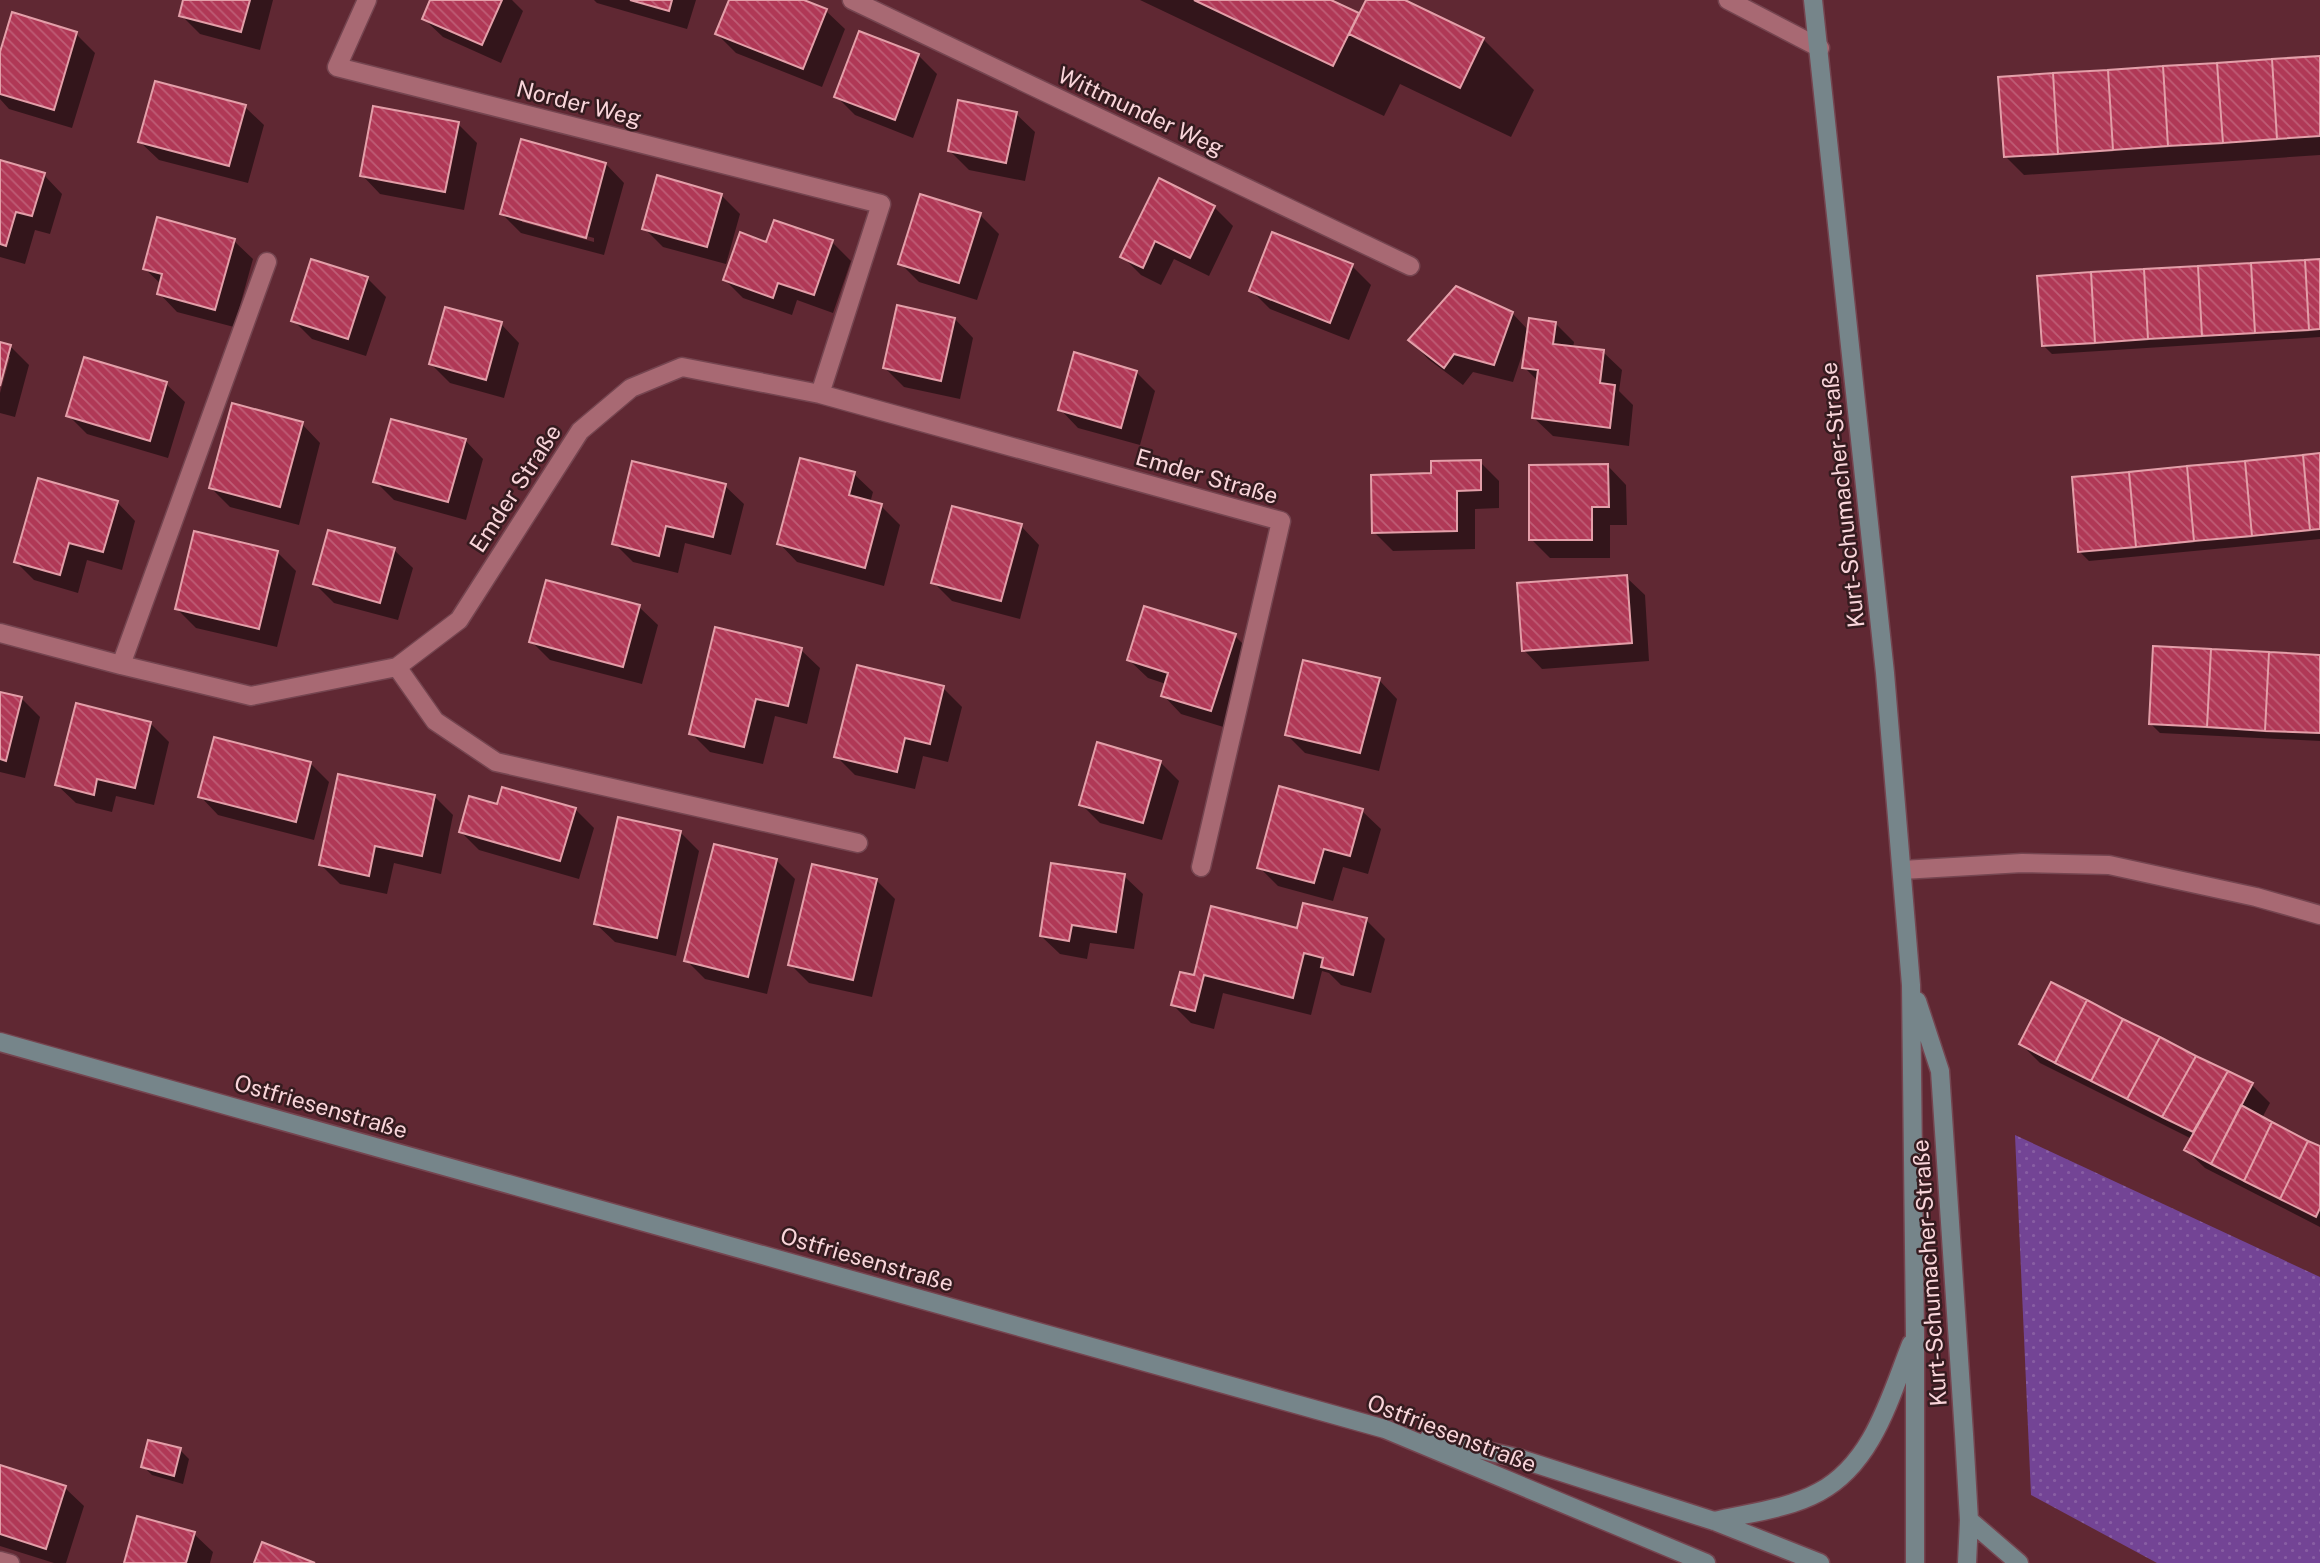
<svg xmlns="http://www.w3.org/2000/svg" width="2320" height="1563" viewBox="0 0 2320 1563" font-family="'Public Sans',sans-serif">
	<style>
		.park { fill: url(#park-dots) }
		.shadow { fill: #0007; fill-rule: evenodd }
		.building { fill: url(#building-back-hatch); stroke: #e39fa9; stroke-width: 2 }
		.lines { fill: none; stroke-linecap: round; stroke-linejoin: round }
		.lane-casing { stroke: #754550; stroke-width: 19 }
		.street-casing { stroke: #754550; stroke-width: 21 }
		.secondary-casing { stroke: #754550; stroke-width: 21 }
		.lane { stroke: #a86973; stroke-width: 16 }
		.street { stroke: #a86973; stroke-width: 18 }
		.secondary { stroke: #76858a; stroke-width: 18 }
		.labels { text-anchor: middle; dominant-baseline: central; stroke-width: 5; stroke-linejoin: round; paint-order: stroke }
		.street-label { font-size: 23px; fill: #f9d5da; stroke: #351b1f }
	</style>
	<defs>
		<pattern id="park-dots" width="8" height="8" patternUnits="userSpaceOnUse" patternTransform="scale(1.75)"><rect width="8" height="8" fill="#734495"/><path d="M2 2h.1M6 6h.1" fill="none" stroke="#885ea3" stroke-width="1.8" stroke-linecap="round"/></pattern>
		<pattern id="building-back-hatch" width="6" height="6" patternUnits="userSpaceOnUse" patternTransform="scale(1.75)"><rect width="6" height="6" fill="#b03856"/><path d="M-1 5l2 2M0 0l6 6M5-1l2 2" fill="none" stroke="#bf5d76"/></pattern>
	</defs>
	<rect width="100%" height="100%" fill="#602833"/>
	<path class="park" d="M 2015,1135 L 2320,1277 L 2320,1563 L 2157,1563 L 2031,1495 Z"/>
	<path class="shadow" d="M 185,0 L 273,0 L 260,50 L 200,34 L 181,15 Z
		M 432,0 L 512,0 L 523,11 L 501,63 L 443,37 L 424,19 Z
		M 594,0 L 696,0 L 687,29 L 597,3 Z
		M 731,0 L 799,0 L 826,11 L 845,29 L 822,87 L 736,53 L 717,34 Z
		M 1140,0 L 1327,0 L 1360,16 L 1368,0 L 1400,0 L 1483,39 L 1534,90 L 1511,137 L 1400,84 L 1384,116 Z
		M 76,34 L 95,53 L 72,128 L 9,109 L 0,99 L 0,58 Z
		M 918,55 L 937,74 L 913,138 L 855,115 L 836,96 Z
		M 2320,58 L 2320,155 L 2024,175 L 2006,157 Z
		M 245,107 L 264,125 L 248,183 L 159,160 L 140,142 Z
		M 1016,114 L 1035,132 L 1025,181 L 969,170 L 950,151 Z
		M 458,124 L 477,143 L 464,210 L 380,194 L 362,175 Z
		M 0,162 L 44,175 L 62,194 L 50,234 L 35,230 L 25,264 L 0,257 Z
		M 606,164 L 624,183 L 604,255 L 521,233 L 502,214 ZM 522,219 L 594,238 L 594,242 L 522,222 Z
		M 721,195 L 740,214 L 726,264 L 663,247 L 644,228 Z
		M 1214,207 L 1233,226 L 1209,276 L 1174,259 L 1161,285 L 1141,275 L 1122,256 Z
		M 980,215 L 999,234 L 977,300 L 919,282 L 900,263 Z
		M 234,241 L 253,259 L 234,327 L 177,312 L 159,293 L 161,284 L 145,269 Z
		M 832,242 L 851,261 L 833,313 L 797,300 L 792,315 L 743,298 L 725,280 L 768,244 Z
		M 2320,260 L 2320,337 L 2052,354 L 2043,345 Z
		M 1352,266 L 1371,285 L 1349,340 L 1270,309 L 1251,290 Z
		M 367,278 L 386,297 L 366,356 L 312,339 L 293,320 Z
		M 1512,313 L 1529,331 L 1555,323 L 1574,342 L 1573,348 L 1603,352 L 1622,370 L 1619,391 L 1633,405 L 1629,446 L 1553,436 L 1534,418 L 1538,381 L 1524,367 L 1525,346 L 1513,382 L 1473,372 L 1463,385 L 1428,359 L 1410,340 Z
		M 955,319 L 973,338 L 960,399 L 904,387 L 885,368 Z
		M 501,324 L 519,343 L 504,398 L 450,383 L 431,364 Z
		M 0,344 L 10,346 L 29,365 L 15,417 L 0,413 L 0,393 L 10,357 L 6,357 L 0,379 Z
		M 1136,372 L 1155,391 L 1140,445 L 1078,428 L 1060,409 Z
		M 166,384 L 185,402 L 168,458 L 87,434 L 68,415 Z
		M 302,424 L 320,443 L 299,525 L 230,507 L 211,488 Z
		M 465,440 L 483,459 L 466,520 L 394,500 L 375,481 Z
		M 2320,455 L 2320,539 L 2089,561 L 2080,552 Z
		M 1480,462 L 1499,481 L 1499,508 L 1475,509 L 1475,549 L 1393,551 L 1374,532 L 1433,475 Z
		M 1608,466 L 1626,485 L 1627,525 L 1610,525 L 1610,558 L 1550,558 L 1531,539 Z
		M 854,474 L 873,492 L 870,503 L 881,506 L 900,525 L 884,586 L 797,562 L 779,543 Z
		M 725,486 L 744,504 L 731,555 L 685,543 L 678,573 L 633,562 L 614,543 Z
		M 117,502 L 135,521 L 122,570 L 87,560 L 78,593 L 34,580 L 16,562 Z
		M 1021,526 L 1039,545 L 1020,619 L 952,601 L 933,582 Z
		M 394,550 L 413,568 L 398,620 L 334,603 L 315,584 Z
		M 277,552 L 296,571 L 277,647 L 196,628 L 177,609 Z
		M 1626,577 L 1645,595 L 1649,661 L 1542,669 L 1524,650 Z
		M 639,607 L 658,625 L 642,684 L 550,660 L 531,641 Z
		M 1235,636 L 1253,654 L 1230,729 L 1181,714 L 1163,695 L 1166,684 L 1148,678 L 1129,660 Z
		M 801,650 L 820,668 L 807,724 L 775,716 L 763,764 L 710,752 L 691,733 Z
		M 2320,657 L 2320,741 L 2160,733 L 2151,724 Z
		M 1379,680 L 1397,699 L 1379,771 L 1305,753 L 1287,735 Z
		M 943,688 L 962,707 L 948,762 L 923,756 L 915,789 L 855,775 L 836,756 Z
		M 0,693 L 21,698 L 40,717 L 25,778 L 0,772 Z
		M 77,705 L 151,724 L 169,742 L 154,805 L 116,796 L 112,812 L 76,803 L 57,785 Z
		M 1160,762 L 1179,781 L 1162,840 L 1100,823 L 1081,804 Z
		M 310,763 L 329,782 L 314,840 L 218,815 L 200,796 Z
		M 434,796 L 453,815 L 441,874 L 394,863 L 387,894 L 340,884 L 321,865 Z
		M 498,806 L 575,809 L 594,828 L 579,879 L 479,850 L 461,832 Z
		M 1362,811 L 1381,829 L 1368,874 L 1343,867 L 1333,901 L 1278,886 L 1259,867 Z
		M 680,832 L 699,851 L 676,956 L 615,942 L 596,924 Z
		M 776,860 L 795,879 L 767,994 L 705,979 L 686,960 Z
		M 1124,876 L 1143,894 L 1134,949 L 1090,943 L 1087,959 L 1060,954 L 1041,936 Z
		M 876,880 L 895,899 L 872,997 L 809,983 L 790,964 Z
		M 1366,920 L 1385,939 L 1371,993 L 1341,985 L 1329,973 L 1322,971 L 1311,1015 L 1223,993 L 1214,1029 L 1191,1023 L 1173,1005 L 1195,977 L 1298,930 Z
		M 2051,984 L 2251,1084 L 2270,1103 L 2262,1118 L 2320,1148 L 2320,1227 L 2205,1168 L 2186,1150 L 2192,1139 L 2040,1063 L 2021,1044 Z
		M 180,1450 L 189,1459 L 183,1484 L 152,1475 L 143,1466 Z
		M 0,1467 L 65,1488 L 84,1506 L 66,1563 L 54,1563 L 0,1546 Z
		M 194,1534 L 213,1552 L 210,1563 L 126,1563 Z"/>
	<path class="building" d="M 183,0 L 250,0 L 241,32 L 179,16 Z
		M 430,0 L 502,0 L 482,45 L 422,19 Z
		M 630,0 L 672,0 L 669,11 Z
		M 729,0 L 804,0 L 827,9 L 803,69 L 715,34 Z
		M 1194,0 L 1331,0 L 1359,13 L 1333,66 Z
		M 1366,0 L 1405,0 L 1484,38 L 1460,88 L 1349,34 Z
		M 12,12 L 77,32 L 54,110 L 0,94 L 0,52 Z
		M 859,31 L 919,54 L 895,120 L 834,97 Z
		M 2320,56 L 2320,136 L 2277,139 L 2272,59 Z
		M 2272,59 L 2277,139 L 2223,143 L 2217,63 Z
		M 2217,63 L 2223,143 L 2168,146 L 2163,66 Z
		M 2163,66 L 2168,146 L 2113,150 L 2108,70 Z
		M 2108,70 L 2113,150 L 2058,154 L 2053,73 Z
		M 2053,73 L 2058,154 L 2004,157 L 1998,77 Z
		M 155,81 L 246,105 L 229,166 L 138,142 Z
		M 958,100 L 1017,112 L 1006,163 L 948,151 Z
		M 373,106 L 459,122 L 445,192 L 360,176 Z
		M 521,139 L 606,163 L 586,238 L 500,214 Z
		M 0,160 L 45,173 L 32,216 L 16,212 L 6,246 L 0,244 Z
		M 657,175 L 722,194 L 707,247 L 642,229 Z
		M 1159,178 L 1215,206 L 1190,258 L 1155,241 L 1143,268 L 1120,257 Z
		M 920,194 L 981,213 L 959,283 L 898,264 Z
		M 157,217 L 235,239 L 215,310 L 157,294 L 162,274 L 143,269 Z
		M 774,220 L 833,240 L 814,295 L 778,283 L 773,298 L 723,280 L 740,232 L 766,242 Z
		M 1272,232 L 1353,264 L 1330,323 L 1249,291 Z
		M 311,259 L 368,277 L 348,339 L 291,321 Z
		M 2320,259 L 2320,329 L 2309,330 L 2305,260 Z
		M 2305,260 L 2309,330 L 2255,333 L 2251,263 Z
		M 2251,263 L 2255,333 L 2202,336 L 2198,266 Z
		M 2198,266 L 2202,336 L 2148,339 L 2144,269 Z
		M 2144,269 L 2148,339 L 2095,343 L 2091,272 Z
		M 2091,272 L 2095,343 L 2042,346 L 2037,276 Z
		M 1456,286 L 1513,312 L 1494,365 L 1454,354 L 1444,368 L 1408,340 Z
		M 897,305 L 955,318 L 941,381 L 883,368 Z
		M 445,307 L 502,322 L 486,380 L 429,364 Z
		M 1529,318 L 1556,322 L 1553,344 L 1604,350 L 1600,383 L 1615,385 L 1610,428 L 1532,418 L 1538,370 L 1522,368 Z
		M 0,342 L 11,345 L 0,386 Z
		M 1074,352 L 1137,371 L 1121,428 L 1058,410 Z
		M 84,357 L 167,382 L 150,441 L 66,416 Z
		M 232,403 L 303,422 L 280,507 L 209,488 Z
		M 391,419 L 466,439 L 448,502 L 373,482 Z
		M 2320,453 L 2320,529 L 2310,530 L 2303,455 Z
		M 2303,455 L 2310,530 L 2252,536 L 2245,461 Z
		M 800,458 L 855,472 L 849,495 L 882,504 L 865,568 L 777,544 Z
		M 1481,460 L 1481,490 L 1457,491 L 1457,531 L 1372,533 L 1371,475 L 1431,473 L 1431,461 Z
		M 632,461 L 726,484 L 713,537 L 666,526 L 659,556 L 612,544 Z
		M 2245,461 L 2252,536 L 2194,541 L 2187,466 Z
		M 1608,464 L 1609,507 L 1592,507 L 1592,540 L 1529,540 L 1529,465 Z
		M 2187,466 L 2194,541 L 2136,547 L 2129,472 Z
		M 2129,472 L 2136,547 L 2078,552 L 2072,477 Z
		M 38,478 L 118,501 L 103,552 L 69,543 L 60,575 L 14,562 Z
		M 952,506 L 1022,524 L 1001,601 L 931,583 Z
		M 328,530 L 395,548 L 380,603 L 313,584 Z
		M 194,531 L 278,551 L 259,629 L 175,609 Z
		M 1627,575 L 1632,643 L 1522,651 L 1517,583 Z
		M 546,580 L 640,605 L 623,667 L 529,642 Z
		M 1144,606 L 1236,634 L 1211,711 L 1161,696 L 1168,673 L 1127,660 Z
		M 715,627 L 802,648 L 788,706 L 756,699 L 744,747 L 689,734 Z
		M 2153,646 L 2211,649 L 2207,727 L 2149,724 Z
		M 2211,649 L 2269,652 L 2265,731 L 2207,727 Z
		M 2269,652 L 2320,655 L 2320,733 L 2265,731 Z
		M 1303,660 L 1380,678 L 1360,753 L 1285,735 Z
		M 857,665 L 944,686 L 930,744 L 905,738 L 897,772 L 834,757 Z
		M 0,692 L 22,697 L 6,761 L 0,759 Z
		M 76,703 L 151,722 L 135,788 L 97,779 L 94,795 L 55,785 Z
		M 214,737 L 311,762 L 296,822 L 198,797 Z
		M 1097,742 L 1161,761 L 1143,823 L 1079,805 Z
		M 338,774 L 435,795 L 422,856 L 375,846 L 369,876 L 319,865 Z
		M 1279,786 L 1363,809 L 1350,856 L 1324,849 L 1314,883 L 1257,868 Z
		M 502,787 L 576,808 L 560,861 L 459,832 L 469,796 L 497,804 Z
		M 618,817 L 681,831 L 657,938 L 594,924 Z
		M 714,844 L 777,859 L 748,977 L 684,961 Z
		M 1051,863 L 1125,874 L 1116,932 L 1072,925 L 1069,941 L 1040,936 Z
		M 812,864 L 877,879 L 853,980 L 788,965 Z
		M 1303,903 L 1367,918 L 1353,975 L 1321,967 L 1323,958 L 1304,953 L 1293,998 L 1204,975 L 1195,1011 L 1171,1005 L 1180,972 L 1194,975 L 1211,906 L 1297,928 Z
		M 2051,982 L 2087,1000 L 2055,1063 L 2019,1044 Z
		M 2087,1000 L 2123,1019 L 2091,1081 L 2055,1063 Z
		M 2123,1019 L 2160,1037 L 2127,1099 L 2091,1081 Z
		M 2160,1037 L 2196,1056 L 2162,1117 L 2127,1099 Z
		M 2196,1056 L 2228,1071 L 2193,1132 L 2162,1117 Z
		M 2228,1071 L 2253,1083 L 2211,1164 L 2184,1150 Z
		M 2241,1105 L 2272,1122 L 2244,1181 L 2211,1164 Z
		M 2272,1122 L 2308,1141 L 2280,1199 L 2244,1181 Z
		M 2308,1141 L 2320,1146 L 2320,1208 L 2316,1217 L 2280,1199 Z
		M 148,1440 L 181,1448 L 174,1476 L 141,1467 Z
		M 0,1465 L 66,1486 L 46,1549 L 0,1534 Z
		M 137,1516 L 195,1532 L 186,1563 L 124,1563 Z
		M 262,1542 L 315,1563 L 254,1563 Z"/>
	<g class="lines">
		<g class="lane-casing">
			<path id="lane" d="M 0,1560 L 11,1563"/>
		</g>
		<g class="street-casing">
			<path id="street" d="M 367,0 L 337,67 L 881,204 L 820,394
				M 852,0 L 1410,266
				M 1728,0 L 1820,48
				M 0,633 L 121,665 L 251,696 L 397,667 L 459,620 L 580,431 L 631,388 L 682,367 L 820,394 L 1281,521 L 1201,867
				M 121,665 L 267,262
				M 397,667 L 435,721 L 496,762 L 858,843
				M 1902,870 L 2022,863 L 2109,865 L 2256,897 L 2320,915"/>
		</g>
		<g class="secondary-casing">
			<path id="secondary" d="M 1813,0 L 1885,673 L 1911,985 L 1915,1334 L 1915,1563
				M 1917,1001 L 1940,1071 L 1964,1434 L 1969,1520 L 1967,1563
				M 0,1042 L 1385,1429 L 1706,1563
				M 1429,1438 L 1518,1458 L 1714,1521 L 1820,1563
				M 1969,1520 L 2019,1563
				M 1714,1521 C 1748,1513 1788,1509 1819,1492 C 1873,1463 1890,1397 1911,1344"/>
		</g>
		<use href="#lane" class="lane"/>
		<use href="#street" class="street"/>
		<use href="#secondary" class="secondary"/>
	</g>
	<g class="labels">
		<g class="street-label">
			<text transform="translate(579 103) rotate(14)">Norder Weg</text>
			<text transform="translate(1141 111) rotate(25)">Wittmunder Weg</text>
			<text transform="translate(1207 476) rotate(16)">Emder Straße</text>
			<text transform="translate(515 488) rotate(-57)">Emder Straße</text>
			<text transform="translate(1842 495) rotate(-96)">Kurt-Schumacher-Straße</text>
			<text transform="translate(321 1106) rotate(16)">Ostfriesenstraße</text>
			<text transform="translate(867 1259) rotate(16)">Ostfriesenstraße</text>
			<text transform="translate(1929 1273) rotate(-94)">Kurt-Schumacher-Straße</text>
			<text transform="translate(1452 1433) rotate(21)">Ostfriesenstraße</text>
		</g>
	</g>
</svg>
